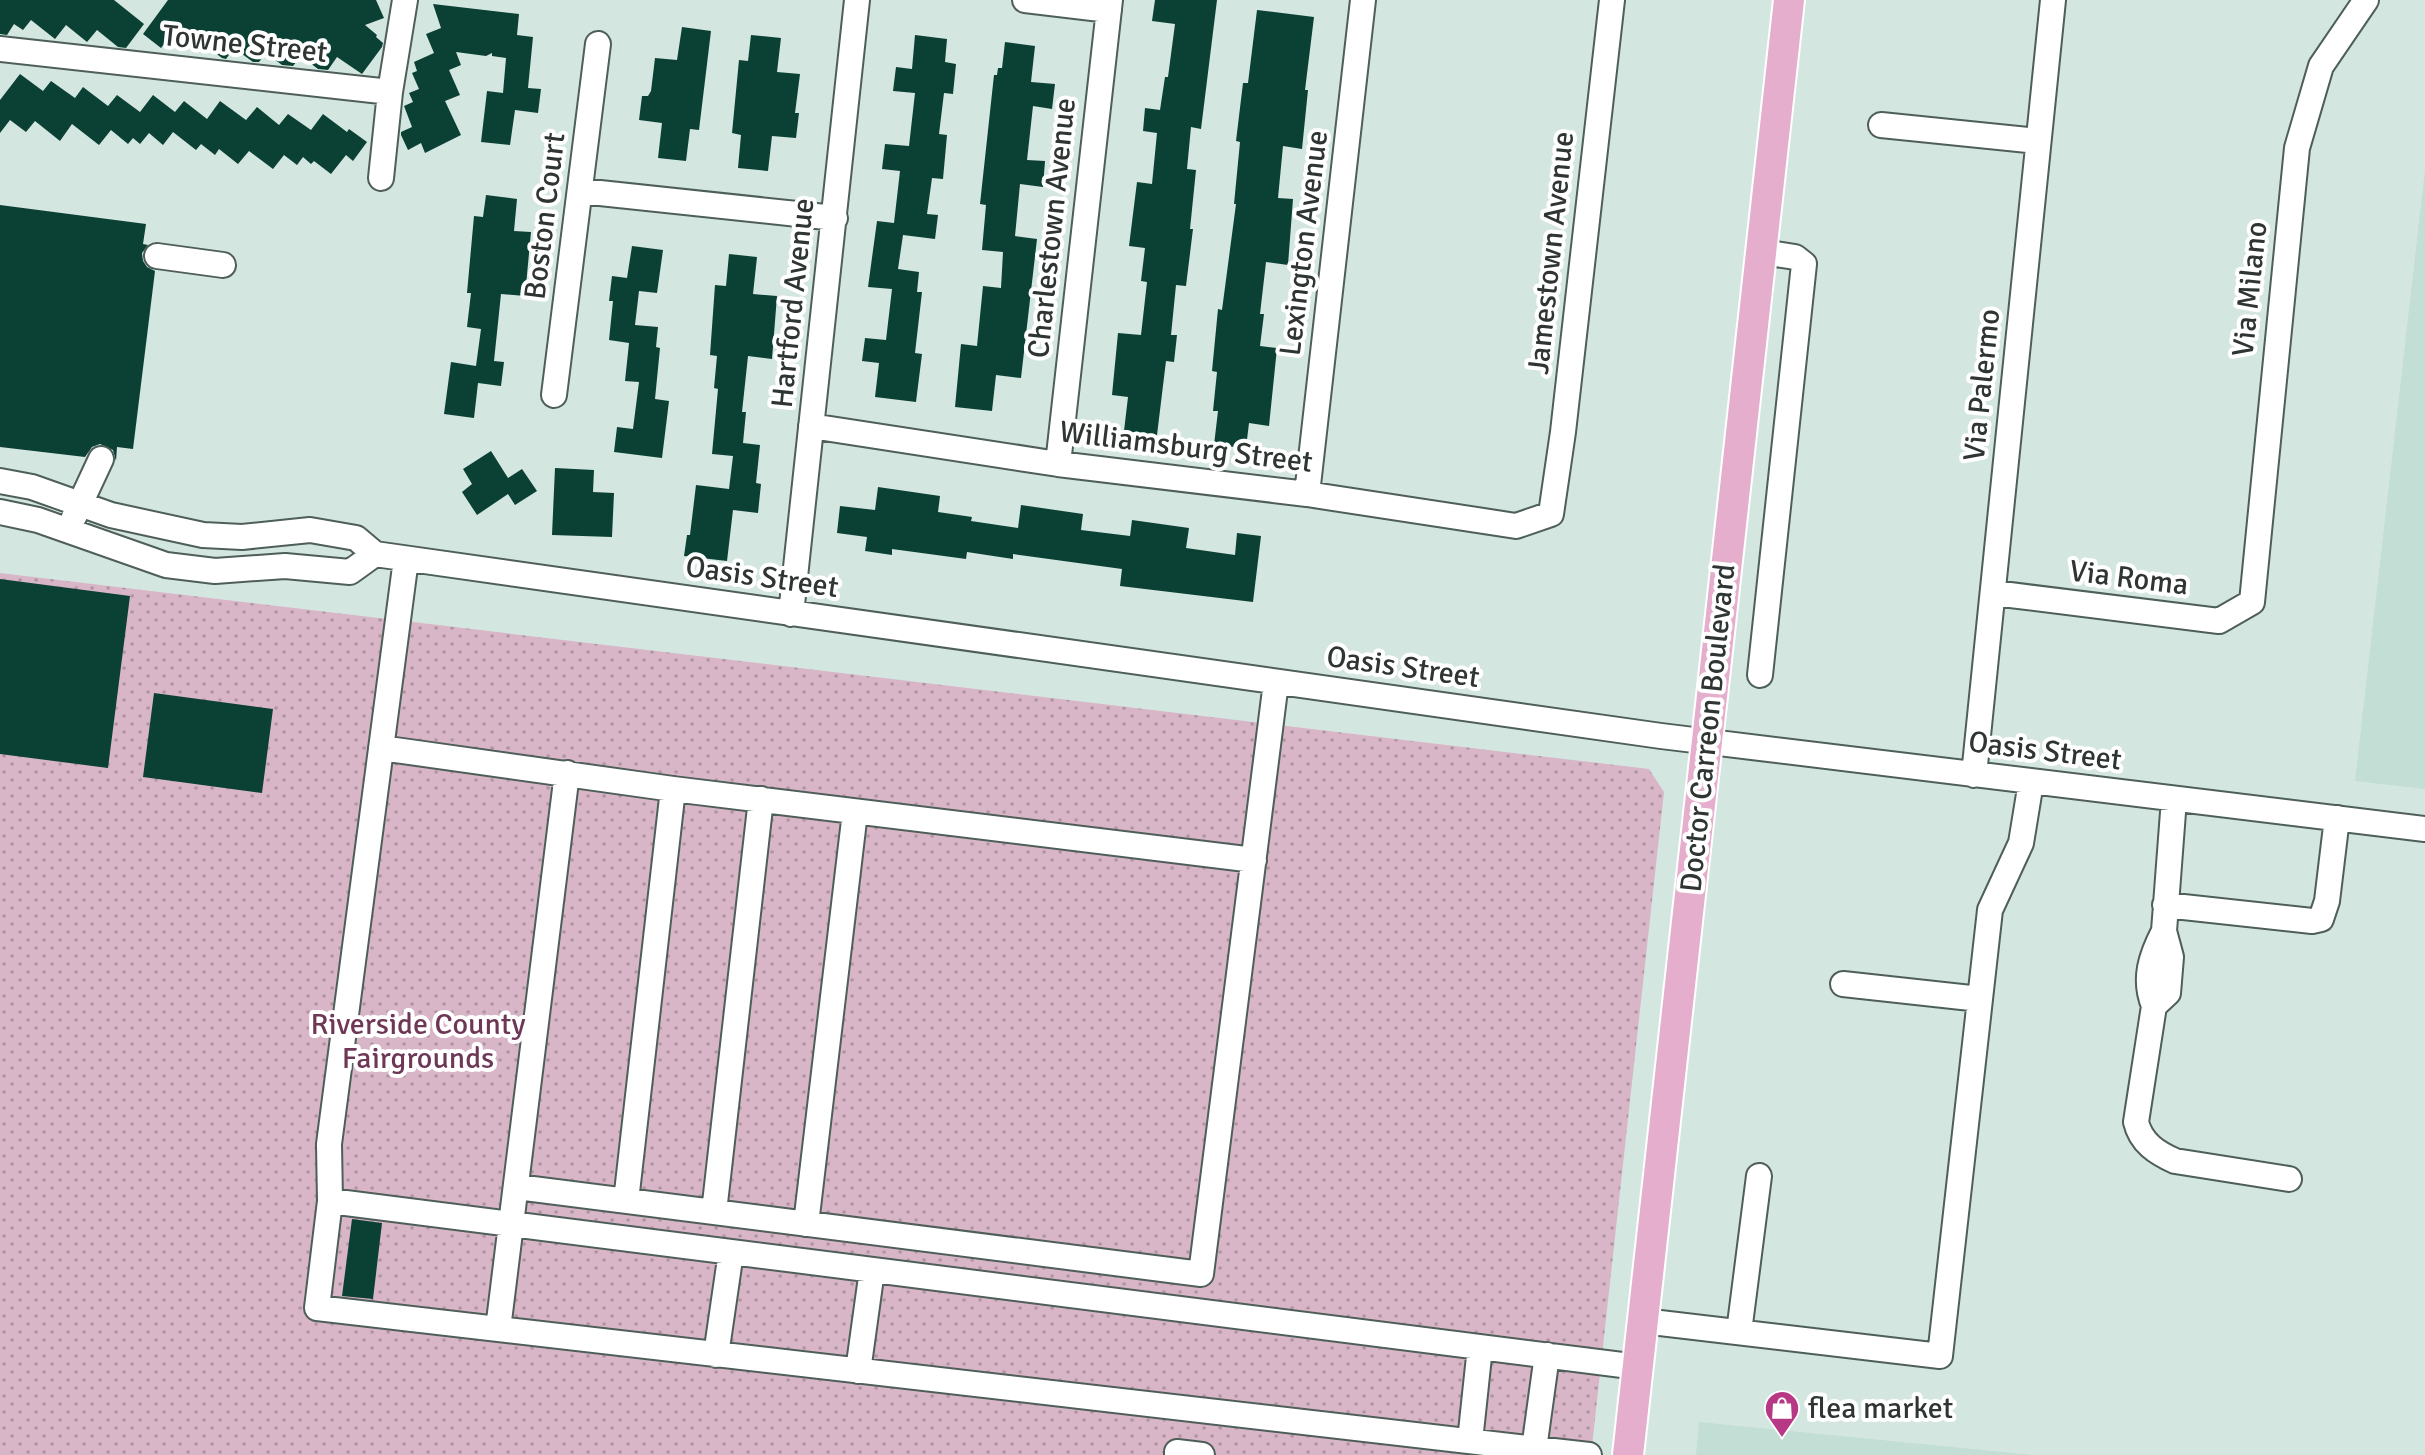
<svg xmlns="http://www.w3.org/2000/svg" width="2425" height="1455" viewBox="0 0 2425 1455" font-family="Signika,sans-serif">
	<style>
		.built { fill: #c3ded4 }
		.park { fill: url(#park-dots) }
		.building { fill: #0b4034 }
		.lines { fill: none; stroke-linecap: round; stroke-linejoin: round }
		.minor-casing { stroke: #4e5e59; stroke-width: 28 }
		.major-casing { stroke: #fff; stroke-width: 34 }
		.minor { stroke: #fff; stroke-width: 24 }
		.major { stroke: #e5aecc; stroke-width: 30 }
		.labels { text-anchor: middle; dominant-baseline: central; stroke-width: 8; stroke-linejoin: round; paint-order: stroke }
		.street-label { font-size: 30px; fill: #2e3533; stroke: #fff }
		.park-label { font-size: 30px; fill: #6f3756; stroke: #fff }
		.poi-label { font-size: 30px; fill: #2e3533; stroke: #fff; text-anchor: start }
	</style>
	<defs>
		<pattern id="park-dots" width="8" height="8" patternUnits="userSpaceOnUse" patternTransform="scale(2)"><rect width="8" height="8" fill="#d9b6c7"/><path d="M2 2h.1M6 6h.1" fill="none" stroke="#b095a2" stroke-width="1.8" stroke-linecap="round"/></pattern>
	</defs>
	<rect width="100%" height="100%" fill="#d4e6e0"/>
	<path class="built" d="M 2425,170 L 2425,789 L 2355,781 Z
		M 1699,1422 L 2033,1455 L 1696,1455 Z"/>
	<path class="park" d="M 0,573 L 1649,769 L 1664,792 L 1591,1455 L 0,1455 Z"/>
	<path class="building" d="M 0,0 L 114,0 L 144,24 L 126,48 L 118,47 L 97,30 L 87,42 L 66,25 L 55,39 L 31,20 L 23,30 L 14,24 L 7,35 L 0,34 Z
		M 168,0 L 376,0 L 384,18 L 365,25 L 377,35 L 376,37 L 383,43 L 382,47 L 362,74 L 337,57 L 328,70 L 318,69 L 301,56 L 293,66 L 282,65 L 266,53 L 259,62 L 253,62 L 234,48 L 226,59 L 222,58 L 202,43 L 195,52 L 172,34 L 161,48 L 143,34 Z
		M 1155,0 L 1217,0 L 1201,129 L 1191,127 L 1187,169 L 1196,170 L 1190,229 L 1193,229 L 1186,286 L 1176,285 L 1171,335 L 1177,335 L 1174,362 L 1166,361 L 1157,435 L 1124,431 L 1128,397 L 1112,395 L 1118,333 L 1141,335 L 1147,282 L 1141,281 L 1145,248 L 1129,246 L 1137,182 L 1152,184 L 1157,133 L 1143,131 L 1145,108 L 1160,110 L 1165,77 L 1168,77 L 1175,24 L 1152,21 Z
		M 433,4 L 519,14 L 517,35 L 533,37 L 528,88 L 541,89 L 538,113 L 515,110 L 510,145 L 481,142 L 487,91 L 503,93 L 506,58 L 492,56 L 492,53 L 486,56 L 456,52 L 461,65 L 449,70 L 460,95 L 445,101 L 461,135 L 425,153 L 421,143 L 408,150 L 401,135 L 401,132 L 412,127 L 404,106 L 413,102 L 409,93 L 419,89 L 412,73 L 417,71 L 414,62 L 434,53 L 426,34 L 441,28 Z
		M 1257,10 L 1314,17 L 1305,90 L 1308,90 L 1302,149 L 1283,146 L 1278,198 L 1293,199 L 1288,265 L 1266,262 L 1260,314 L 1264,314 L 1260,346 L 1277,348 L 1269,426 L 1249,423 L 1246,448 L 1214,445 L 1218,411 L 1213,411 L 1217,372 L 1212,371 L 1218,309 L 1222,310 L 1236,204 L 1234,204 L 1240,142 L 1236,141 L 1243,83 L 1248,83 Z
		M 682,27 L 711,31 L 699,130 L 690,129 L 686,161 L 658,158 L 662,123 L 639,120 L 642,96 L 648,96 L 651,91 L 655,58 L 677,60 Z
		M 751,35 L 781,38 L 777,72 L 800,74 L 795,113 L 799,113 L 796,138 L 772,136 L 768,171 L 738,168 L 741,135 L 732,133 L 739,60 L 748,61 Z
		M 915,35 L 947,39 L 945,62 L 956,64 L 953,94 L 944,93 L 939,134 L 947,135 L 943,179 L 932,178 L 927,214 L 938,215 L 935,239 L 903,235 L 898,269 L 919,272 L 917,292 L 922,292 L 915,353 L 922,354 L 916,402 L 875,397 L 879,363 L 862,361 L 865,338 L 886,340 L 892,289 L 868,287 L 877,221 L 894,223 L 900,171 L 882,169 L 885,144 L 909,146 L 915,93 L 893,91 L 896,67 L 912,69 Z
		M 1005,42 L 1035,46 L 1031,82 L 1055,84 L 1052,109 L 1033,106 L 1027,160 L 1045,161 L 1043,187 L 1020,184 L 1015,236 L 1037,239 L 1021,378 L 996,375 L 992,411 L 955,407 L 961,344 L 977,346 L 983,286 L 1001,288 L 1003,252 L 982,250 L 986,205 L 980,204 L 994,75 L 997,75 L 998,68 L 1002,68 Z
		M 20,74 L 43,91 L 51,81 L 75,98 L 83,87 L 108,106 L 117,95 L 140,112 L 153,95 L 175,112 L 184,101 L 207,119 L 220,101 L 246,120 L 257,107 L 279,125 L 288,114 L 311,130 L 323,114 L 347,132 L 349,129 L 367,142 L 353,161 L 346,155 L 331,174 L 314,161 L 311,164 L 303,157 L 297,165 L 284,155 L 273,169 L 249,151 L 238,164 L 219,149 L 215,155 L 201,144 L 196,150 L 173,132 L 163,145 L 149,133 L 140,144 L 133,138 L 128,144 L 111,130 L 99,145 L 72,124 L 60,141 L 35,121 L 26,132 L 10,120 L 0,133 L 0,100 Z
		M 486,195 L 517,199 L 514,231 L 531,232 L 525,296 L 501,294 L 494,361 L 504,362 L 501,386 L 478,383 L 474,418 L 444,414 L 451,362 L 476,366 L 481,329 L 467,327 L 471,293 L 467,293 L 474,216 L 483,217 Z
		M 0,205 L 146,224 L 143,244 L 148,245 L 142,253 L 143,261 L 147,267 L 155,271 L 133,449 L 117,447 L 116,461 L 113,450 L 100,444 L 92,447 L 85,457 L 0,447 Z
		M 632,246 L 663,250 L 657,293 L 639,291 L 635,325 L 658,327 L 656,347 L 660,348 L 655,399 L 669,401 L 662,458 L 614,452 L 617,427 L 633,429 L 639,382 L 625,381 L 629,343 L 609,340 L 613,301 L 609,301 L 612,276 L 627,278 Z
		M 729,254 L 757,257 L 753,294 L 777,296 L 772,359 L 748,356 L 742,412 L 746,412 L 743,443 L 760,445 L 756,483 L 761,484 L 758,513 L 733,510 L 727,561 L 684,556 L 687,535 L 690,535 L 696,485 L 729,489 L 733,456 L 712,454 L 718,389 L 714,388 L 717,356 L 710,355 L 715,285 L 726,286 Z
		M 491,451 L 508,478 L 522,469 L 537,491 L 515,505 L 508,494 L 477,515 L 462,492 L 472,484 L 463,469 Z
		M 555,468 L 594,470 L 593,492 L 614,493 L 612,537 L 552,535 Z
		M 878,487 L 940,496 L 938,512 L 972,517 L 971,521 L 1018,528 L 1021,505 L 1083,514 L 1081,530 L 1130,536 L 1132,520 L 1189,528 L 1186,548 L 1235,555 L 1237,533 L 1261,536 L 1253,602 L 1120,586 L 1122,569 L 1013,554 L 1013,559 L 967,552 L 966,559 L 892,549 L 892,555 L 865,551 L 867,537 L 837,533 L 840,506 L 875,510 Z
		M 0,579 L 130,596 L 108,768 L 0,754 Z
		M 154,693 L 273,709 L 262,793 L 143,777 Z
		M 352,1219 L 382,1223 L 373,1299 L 342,1296 Z"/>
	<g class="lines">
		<g class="minor-casing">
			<path id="minor" d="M 1025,0 L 1109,10
				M 0,49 L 390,92 L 405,0
				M 1881,125 L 2038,141
				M 381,178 L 390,92
				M 581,191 L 835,218
				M 157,256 L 223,265
				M 554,395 L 598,44
				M 811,426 L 1058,464 L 1307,494 L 1516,526 L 1551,514 L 1563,432 L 1612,0
				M 1058,464 L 1110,0
				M 0,481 L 32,487 L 111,515 L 203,535 L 242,537 L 310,530 L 356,538 L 375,554 L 1661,736 L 2425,829
				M 1307,494 L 1363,0
				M 0,512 L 38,520 L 166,565 L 215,571 L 285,566 L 350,572 L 375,554
				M 74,517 L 101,459
				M 406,559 L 329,1144 L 330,1201 L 317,1308 L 1589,1455
				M 1994,593 L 2219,621 L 2252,602 L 2297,148 L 2321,66 L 2366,0
				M 791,614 L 857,0
				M 1760,675 L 1804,264 L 1795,257 L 1762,252
				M 381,748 L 673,789 L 1254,860
				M 1974,775 L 2053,0
				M 2165,905 L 2312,921 L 2321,919 L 2327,901 L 2337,818
				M 2164,931 C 2151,956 2143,979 2154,1006 L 2136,1122 C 2141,1143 2157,1153 2175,1161 L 2289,1179
				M 1843,984 L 1980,999
				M 2154,1006 L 2168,993 L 2171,957 L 2164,931 L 2174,799
				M 517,1187 L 1201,1274 L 1276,682
				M 330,1201 L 1638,1367
				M 626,1201 L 673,789
				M 714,1212 L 761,799
				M 806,1224 L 855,812
				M 1643,1321 L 1940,1356 L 1990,910 L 2021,843 L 2031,782
				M 498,1329 L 567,773
				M 1739,1332 L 1759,1176
				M 716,1355 L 731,1252
				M 858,1371 L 872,1270
				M 1470,1441 L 1480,1347
				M 1534,1449 L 1547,1355
				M 1177,1455 L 1177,1452 L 1202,1455"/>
		</g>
		<g class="major-casing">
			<path id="major" d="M 1628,1455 L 1789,0"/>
		</g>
		<use href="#minor" class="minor"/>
		<use href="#major" class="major"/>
	</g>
	<defs>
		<g id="shop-pin" transform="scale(1.8)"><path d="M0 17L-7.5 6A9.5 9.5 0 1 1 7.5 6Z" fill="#b73885" stroke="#fff"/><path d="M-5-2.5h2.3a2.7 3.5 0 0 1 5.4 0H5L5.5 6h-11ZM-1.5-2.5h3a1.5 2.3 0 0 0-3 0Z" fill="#fff"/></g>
	</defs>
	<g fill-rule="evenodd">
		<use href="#shop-pin" x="1782" y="1408"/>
	</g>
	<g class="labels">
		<g class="street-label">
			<text transform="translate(245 44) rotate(6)">Towne Street</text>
			<text transform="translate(545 216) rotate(-83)">Boston Court</text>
			<text transform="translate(1052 228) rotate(-84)">Charlestown Avenue</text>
			<text transform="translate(1304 243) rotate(-83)">Lexington Avenue</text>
			<text transform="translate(1551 253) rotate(-84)">Jamestown Avenue</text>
			<text transform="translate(2250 289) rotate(-84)">Via Milano</text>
			<text transform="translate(793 303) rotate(-84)">Hartford Avenue</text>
			<text transform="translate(1982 385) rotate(-84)">Via Palermo</text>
			<text transform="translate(1186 447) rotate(7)">Williamsburg Street</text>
			<text transform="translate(762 577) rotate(8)">Oasis Street</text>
			<text transform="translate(2129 578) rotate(7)">Via Roma</text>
			<text transform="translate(1403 667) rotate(8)">Oasis Street</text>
			<text transform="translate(1708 728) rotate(-84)">Doctor Carreon Boulevard</text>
			<text transform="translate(2045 751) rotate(7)">Oasis Street</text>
		</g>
		<g class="park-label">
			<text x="418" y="1024">Riverside County<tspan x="418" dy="34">Fairgrounds</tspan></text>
		</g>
		<g class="poi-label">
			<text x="1808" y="1408">flea market</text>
		</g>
	</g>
</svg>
